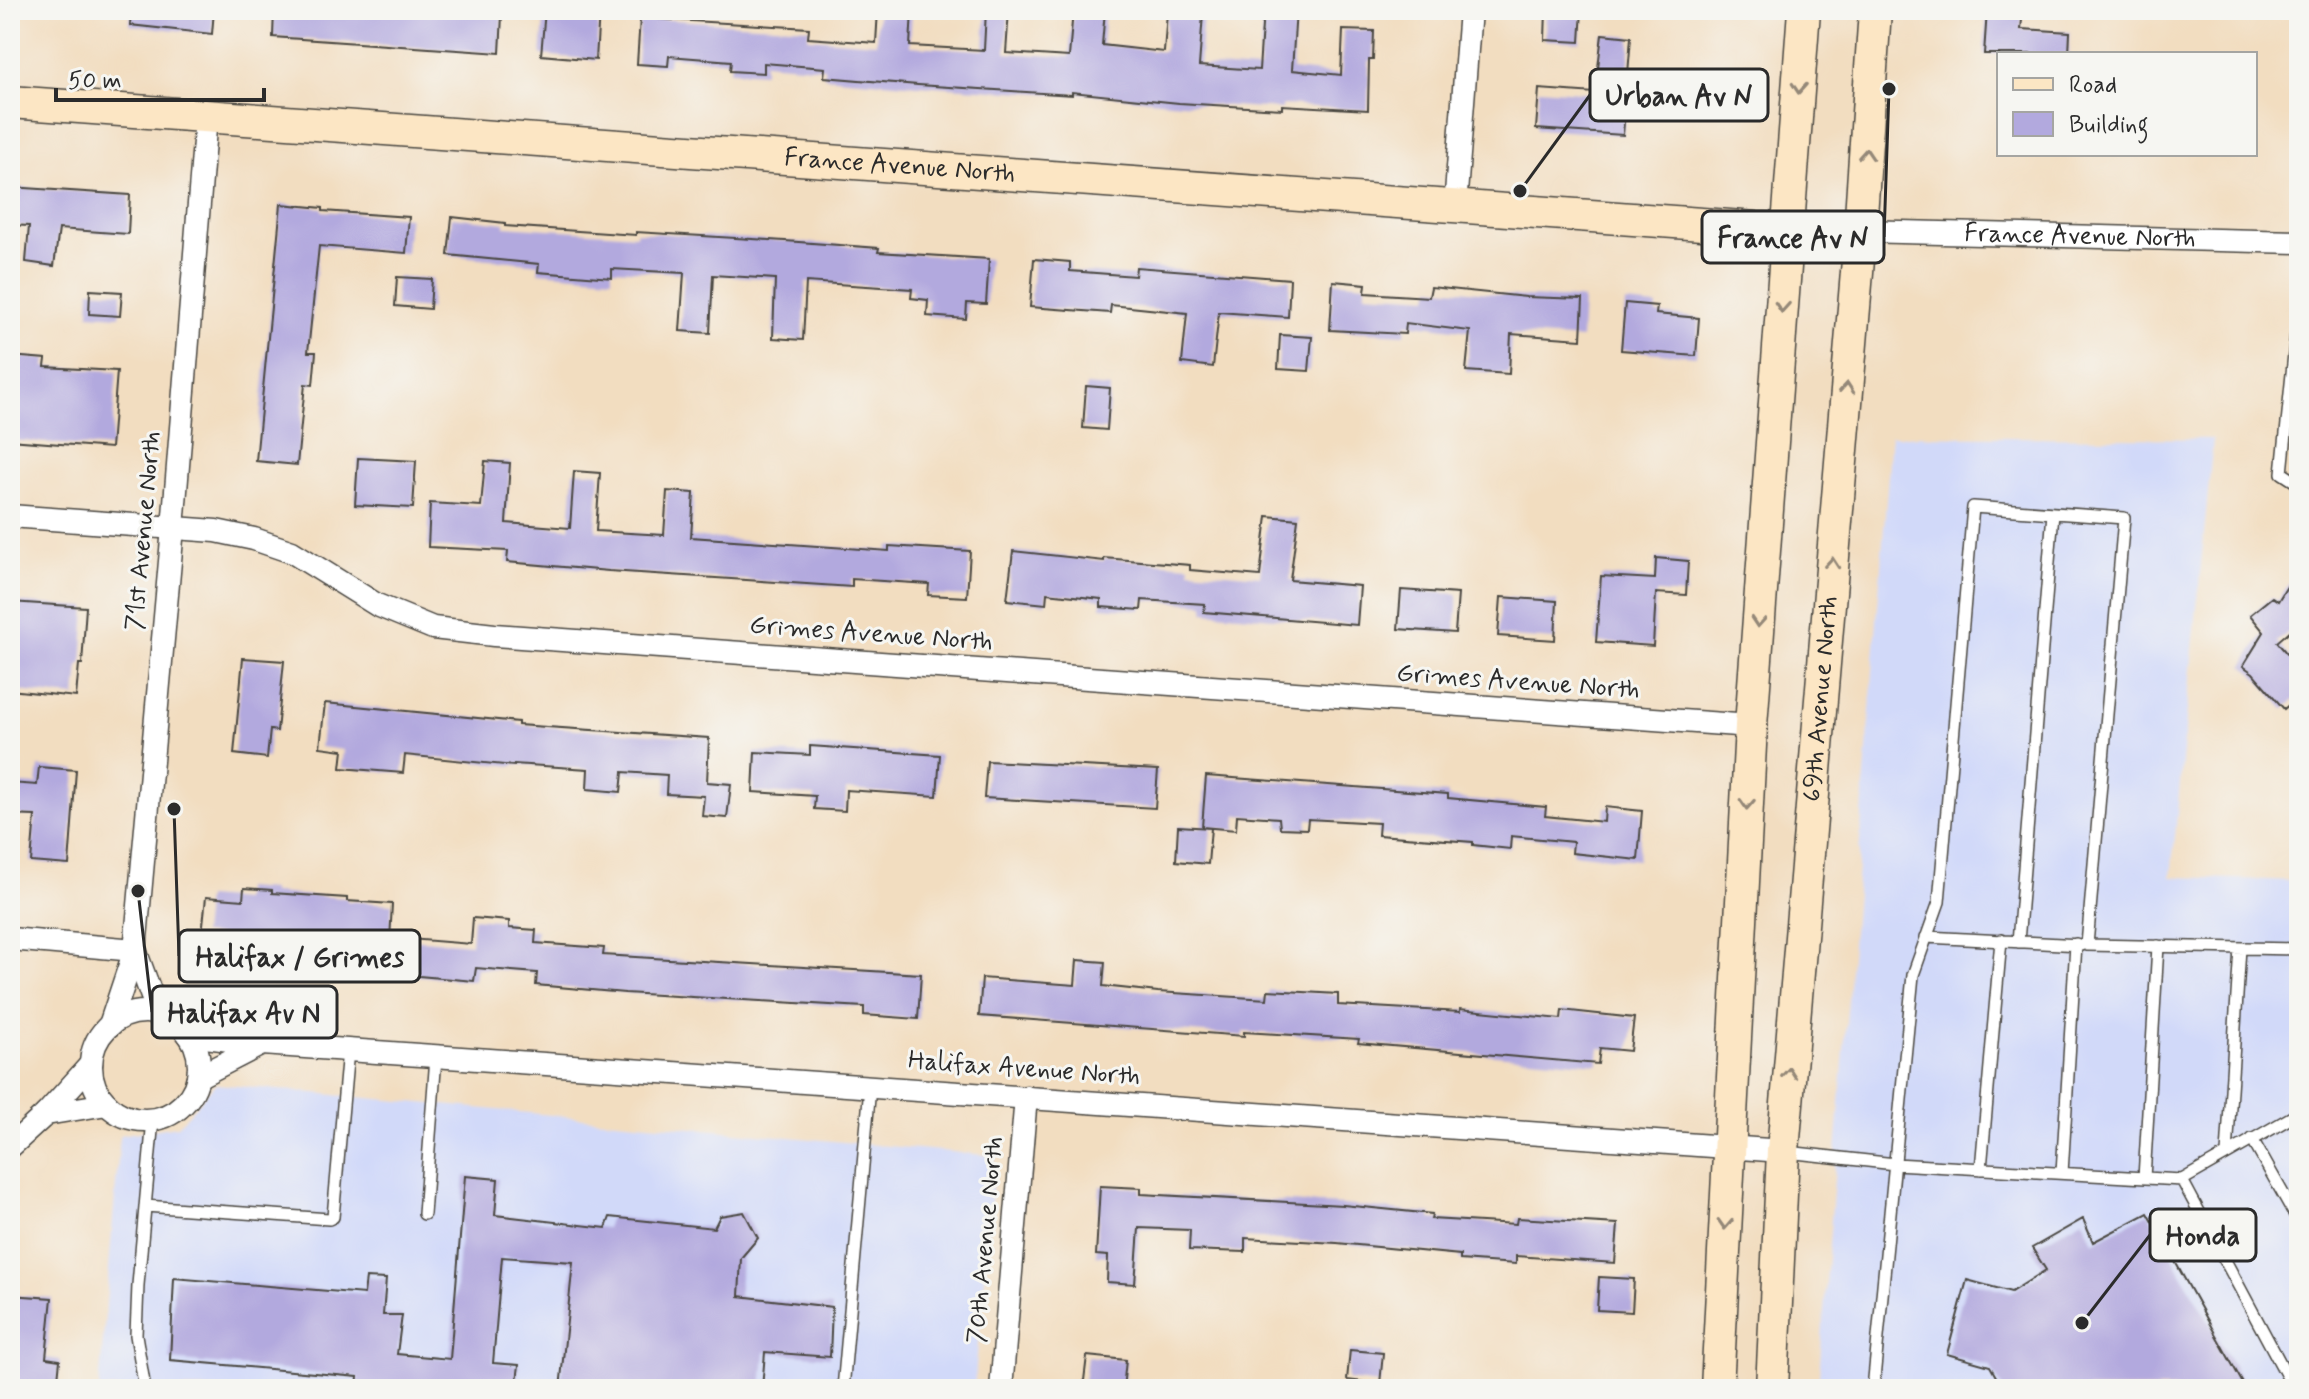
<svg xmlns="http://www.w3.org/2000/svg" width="2309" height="1399" viewBox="0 0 2309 1399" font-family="Mynerve,sans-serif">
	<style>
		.built { fill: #d1d9f9 }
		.building { fill: #b2a9de }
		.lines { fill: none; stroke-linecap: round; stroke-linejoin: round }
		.lane-casing { stroke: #494641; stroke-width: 14 }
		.street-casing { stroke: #494641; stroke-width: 25 }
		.secondary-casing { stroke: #494641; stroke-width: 35 }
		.lane { stroke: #fff; stroke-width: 11 }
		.street { stroke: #fff; stroke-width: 22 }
		.secondary { stroke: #fce6c4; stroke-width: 32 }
		.oneway { stroke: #948878 }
		.labels { text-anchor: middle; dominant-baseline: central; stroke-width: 6; stroke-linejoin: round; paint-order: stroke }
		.street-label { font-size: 26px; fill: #2b2b2b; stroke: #f6f6f2 }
		.leader { fill: none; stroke: #2b2b2b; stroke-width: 3 }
		.callout-dot { fill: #2b2b2b; stroke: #f6f6f2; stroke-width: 3 }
		.callout { fill: #f6f6f2; stroke: #2b2b2b; stroke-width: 3 }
		.callout-label { font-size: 28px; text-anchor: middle; font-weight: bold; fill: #2b2b2b }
	</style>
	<rect width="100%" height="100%" fill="#f6f6f2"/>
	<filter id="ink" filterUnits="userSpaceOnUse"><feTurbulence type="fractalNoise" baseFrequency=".0125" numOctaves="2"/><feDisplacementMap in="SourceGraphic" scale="16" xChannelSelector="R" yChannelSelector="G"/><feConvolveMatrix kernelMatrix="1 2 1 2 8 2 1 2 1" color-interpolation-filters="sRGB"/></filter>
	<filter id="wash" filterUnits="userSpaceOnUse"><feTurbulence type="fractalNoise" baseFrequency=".006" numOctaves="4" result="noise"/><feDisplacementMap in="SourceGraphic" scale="32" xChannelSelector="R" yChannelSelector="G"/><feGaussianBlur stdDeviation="1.8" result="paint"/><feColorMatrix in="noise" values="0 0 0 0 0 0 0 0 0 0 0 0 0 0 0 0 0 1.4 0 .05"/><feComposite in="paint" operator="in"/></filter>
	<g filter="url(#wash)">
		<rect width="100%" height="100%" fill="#f2ddc0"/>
		<path class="built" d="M 1891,436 L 2213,439 L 2171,877 L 2299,881 L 2299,1389 L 1818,1389 Z
			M 215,1084 L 995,1156 L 974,1389 L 99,1389 L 120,1135 L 178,1126 Z"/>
		<g id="blocks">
			<path class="building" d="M 131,10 L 214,10 L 212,34 L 130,25 Z
				M 274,10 L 414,10 L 502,15 L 500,53 L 273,37 Z
				M 545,10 L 599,10 L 596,60 L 541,55 Z
				M 878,10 L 912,10 L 910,46 L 984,50 L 986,10 L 1009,10 L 1006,53 L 1069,57 L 1073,10 L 1105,10 L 1102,45 L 1164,52 L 1167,12 L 1203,14 L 1199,66 L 1259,70 L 1263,10 L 1296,10 L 1292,70 L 1341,75 L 1343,30 L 1374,31 L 1373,60 L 1369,60 L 1368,110 L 1282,105 L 1282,109 L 1179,103 L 1072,92 L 1072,95 L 918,85 L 824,77 L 825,68 L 764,63 L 764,73 L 730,71 L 731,61 L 669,56 L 668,66 L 637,64 L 640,18 L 809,28 L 808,38 L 876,43 Z
				M 1546,10 L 1582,10 L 1580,42 L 1545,40 Z
				M 1987,10 L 2023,10 L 2021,29 L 2070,32 L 2069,54 L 1984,54 Z
				M 1602,34 L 1631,37 L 1623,135 L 1536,129 L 1539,89 L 1595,93 Z
				M 10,187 L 130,195 L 128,234 L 59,229 L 54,266 L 26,262 L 29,226 L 10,225 Z
				M 281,204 L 323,208 L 323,211 L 409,217 L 406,253 L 319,246 L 308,352 L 316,352 L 313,385 L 305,384 L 297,465 L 256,461 Z
				M 452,217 L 505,223 L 505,226 L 636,235 L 636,232 L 785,241 L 879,248 L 878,252 L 989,259 L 986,304 L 967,303 L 966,319 L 927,316 L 928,300 L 911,298 L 912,289 L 806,282 L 803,340 L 773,338 L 775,279 L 713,275 L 710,333 L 680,331 L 684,273 L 612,269 L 612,278 L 538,272 L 539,264 L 448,255 Z
				M 1034,259 L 1070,262 L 1070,271 L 1135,276 L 1136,267 L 1290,279 L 1288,317 L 1219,312 L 1213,367 L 1182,363 L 1187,313 L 1111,305 L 1110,313 L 1030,307 Z
				M 397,277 L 432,279 L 430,309 L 395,306 Z
				M 1333,281 L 1366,284 L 1365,293 L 1429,297 L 1431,287 L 1526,297 L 1583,299 L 1581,339 L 1511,334 L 1509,374 L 1466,371 L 1470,331 L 1406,323 L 1405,334 L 1330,330 Z
				M 90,290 L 122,292 L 120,316 L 89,314 Z
				M 1625,303 L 1657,306 L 1656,314 L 1699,318 L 1696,356 L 1621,350 Z
				M 1280,335 L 1312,337 L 1309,371 L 1278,369 Z
				M 10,356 L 46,359 L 45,367 L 117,371 L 111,448 L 10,440 Z
				M 1086,386 L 1110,388 L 1107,430 L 1083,428 Z
				M 358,458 L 416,461 L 413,508 L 355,505 Z
				M 485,461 L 510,463 L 506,523 L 570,528 L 574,471 L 600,473 L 596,531 L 664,535 L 667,491 L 694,493 L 691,537 L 889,551 L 889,546 L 970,551 L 967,597 L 928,595 L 929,584 L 852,579 L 852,587 L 609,571 L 507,562 L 508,551 L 428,547 L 430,503 L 481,506 Z
				M 1267,516 L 1298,519 L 1290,580 L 1360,586 L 1357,625 L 1204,612 L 1205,604 L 1142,600 L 1141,610 L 1101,607 L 1101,599 L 1047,593 L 1046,604 L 1007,600 L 1013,551 L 1104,561 L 1104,558 L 1190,565 L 1190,570 L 1260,576 Z
				M 1656,558 L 1688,561 L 1686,595 L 1656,593 L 1653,646 L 1596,642 L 1601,576 L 1655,579 Z
				M 2299,567 L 2299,623 L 2277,642 L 2299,668 L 2299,696 L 2284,709 L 2253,673 L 2243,666 L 2264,632 L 2250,615 L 2272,597 L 2278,601 Z
				M 1401,590 L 1458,594 L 1455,633 L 1398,629 Z
				M 1501,597 L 1557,601 L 1555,640 L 1498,636 Z
				M 10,602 L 86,607 L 82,664 L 79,664 L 76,697 L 10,690 Z
				M 243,658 L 284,661 L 277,731 L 270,730 L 267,758 L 234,754 Z
				M 325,703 L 518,722 L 518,725 L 709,738 L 707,782 L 731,784 L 727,818 L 702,816 L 704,796 L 666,794 L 667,775 L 623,772 L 621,792 L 587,789 L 588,769 L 514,764 L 514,766 L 405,755 L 403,773 L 341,768 L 343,750 L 320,747 Z
				M 810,746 L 940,755 L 937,796 L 846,790 L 845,811 L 814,809 L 815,796 L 753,792 L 755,752 L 810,755 Z
				M 987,761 L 1158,770 L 1155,808 L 984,798 Z
				M 39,767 L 76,770 L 69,865 L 31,862 L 35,816 L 10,815 L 10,783 L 37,785 Z
				M 1206,776 L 1448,794 L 1448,798 L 1546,807 L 1545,816 L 1604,822 L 1605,807 L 1642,811 L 1638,860 L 1572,853 L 1573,842 L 1511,836 L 1510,849 L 1473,845 L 1473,842 L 1378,835 L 1379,823 L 1308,819 L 1307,829 L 1280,828 L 1279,818 L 1237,815 L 1236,830 L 1202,827 Z
				M 1178,826 L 1211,828 L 1208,864 L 1176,861 Z
				M 244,888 L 272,890 L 272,893 L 347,898 L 347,901 L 392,904 L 389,958 L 286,951 L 285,970 L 248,967 L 251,938 L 202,934 L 206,897 L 243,900 Z
				M 473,918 L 509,921 L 509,928 L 536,930 L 535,943 L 604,948 L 603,955 L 921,974 L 918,1019 L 864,1015 L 864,1007 L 625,993 L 536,985 L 537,973 L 476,968 L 474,981 L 408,975 L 410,939 L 471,944 Z
				M 1077,960 L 1105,962 L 1103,986 L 1158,992 L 1267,999 L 1268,990 L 1338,994 L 1338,1005 L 1460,1012 L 1460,1009 L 1561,1019 L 1562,1010 L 1634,1018 L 1630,1051 L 1600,1048 L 1598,1064 L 1358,1043 L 1359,1039 L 1244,1032 L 1244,1036 L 979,1016 L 982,978 L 1075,985 Z
				M 465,1176 L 498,1179 L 495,1215 L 606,1228 L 610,1217 L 714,1228 L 720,1216 L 744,1212 L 758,1238 L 741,1258 L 739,1296 L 832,1307 L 830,1357 L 765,1352 L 762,1389 L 560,1389 L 573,1262 L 502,1257 L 493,1363 L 519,1365 L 516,1389 L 357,1389 L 358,1377 L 170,1360 L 174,1278 L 364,1294 L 366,1278 L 386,1279 L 383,1315 L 402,1315 L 397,1354 L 450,1359 Z
				M 1100,1186 L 1141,1188 L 1141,1194 L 1343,1205 L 1432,1214 L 1431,1219 L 1516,1224 L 1517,1218 L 1618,1224 L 1615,1263 L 1516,1256 L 1516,1264 L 1460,1260 L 1460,1255 L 1337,1243 L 1245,1238 L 1245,1252 L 1189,1250 L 1190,1230 L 1139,1228 L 1135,1284 L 1107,1282 L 1108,1256 L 1096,1255 Z
				M 2148,1213 L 2246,1389 L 2003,1389 L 1990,1366 L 1947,1354 L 1967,1280 L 2011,1292 L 2046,1270 L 2032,1248 L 2083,1219 L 2093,1242 Z
				M 1599,1277 L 1634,1279 L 1632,1312 L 1597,1310 Z
				M 10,1295 L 52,1298 L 46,1358 L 60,1360 L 57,1389 L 10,1389 Z
				M 1350,1350 L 1383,1353 L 1380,1384 L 1347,1380 Z
				M 1087,1356 L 1126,1360 L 1123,1389 L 1083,1389 Z"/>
		</g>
	</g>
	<g filter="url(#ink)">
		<use href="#blocks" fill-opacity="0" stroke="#494641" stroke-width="2"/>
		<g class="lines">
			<g class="lane-casing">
				<path id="lane" d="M 2299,304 L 2282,473 L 2299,484
					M 1926,937 L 2081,945
					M 2018,942 L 2053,513
					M 2252,1139 L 2299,1222
					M 1787,1152 L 1895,1164 L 2182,1180 L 2294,1389
					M 2227,1154 L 2240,948
					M 1981,1169 L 2001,940
					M 2062,1173 L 2076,944
					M 2144,1178 L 2158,946
					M 2182,1180 L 2299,1113
					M 145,1206 L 329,1219 L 333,1217 L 348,1050
					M 424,1214 L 436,1057
					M 145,1389 L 136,1335 L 138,1285 L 153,1119
					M 843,1389 L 870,1087
					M 1873,1389 L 1913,975 L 1939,902 L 1973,507 L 2124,518 L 2087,945 L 2299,949"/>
			</g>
			<g class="street-casing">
				<g id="street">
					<path d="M 1455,207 L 1470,10"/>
					<path id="s1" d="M 1860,231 L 2299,242"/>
					<path d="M 10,516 L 216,531 L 254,539 L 292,552 L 377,605 L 433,628 L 494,635 L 1751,726"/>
					<path d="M 10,939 L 135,950"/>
					<path d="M 135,950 L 158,1013"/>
					<circle cx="145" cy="1066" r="54"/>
					<path d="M 110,1025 L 135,950 L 173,528 L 206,116"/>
					<path d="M 189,1035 L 262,1044 L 198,1077"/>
					<path d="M 262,1044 L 1783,1151"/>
					<path d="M 91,1064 L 46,1114 L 107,1104"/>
					<path d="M 10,1147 L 46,1114"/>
					<path d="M 1001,1389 L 1026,1097"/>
				</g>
			</g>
			<g class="secondary-casing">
				<g id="secondary">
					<path id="s2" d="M 10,102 L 1757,228 L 1860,231"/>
					<path d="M 1717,1389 L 1751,726 L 1804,10"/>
					<path id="s3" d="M 1772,1389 L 1783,1151 L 1858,260 L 1875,10"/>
				</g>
			</g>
			<use href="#lane" class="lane"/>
			<use href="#street" class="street"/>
			<use href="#secondary" class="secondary"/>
		</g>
		<defs><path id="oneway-chevron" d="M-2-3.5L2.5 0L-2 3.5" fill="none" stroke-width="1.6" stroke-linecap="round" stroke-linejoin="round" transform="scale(2)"/></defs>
		<g class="oneway">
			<use href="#oneway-chevron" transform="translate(1799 88) rotate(94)"/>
			<use href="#oneway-chevron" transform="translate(1866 154) rotate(-86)"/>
			<use href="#oneway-chevron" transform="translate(1782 307) rotate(94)"/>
			<use href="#oneway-chevron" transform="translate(1847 388) rotate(-85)"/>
			<use href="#oneway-chevron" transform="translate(1832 563) rotate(-85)"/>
			<use href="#oneway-chevron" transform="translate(1758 622) rotate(94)"/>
			<use href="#oneway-chevron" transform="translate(1747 804) rotate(93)"/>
			<use href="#oneway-chevron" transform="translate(1789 1073) rotate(-85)"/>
			<use href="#oneway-chevron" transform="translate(1725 1224) rotate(93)"/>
		</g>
	</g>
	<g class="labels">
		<g class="street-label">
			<text stroke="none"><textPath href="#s2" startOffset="892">France Avenue North</textPath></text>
			<text stroke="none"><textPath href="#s1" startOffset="220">France Avenue North</textPath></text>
			<text transform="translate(144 531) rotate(-85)">71st Avenue North</text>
			<text transform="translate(871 634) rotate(4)">Grimes Avenue North</text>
			<text transform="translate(1518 682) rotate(4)">Grimes Avenue North</text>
			<text stroke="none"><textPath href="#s3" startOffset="692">69th Avenue North</textPath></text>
			<text transform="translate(1024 1069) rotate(4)">Halifax Avenue North</text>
			<text transform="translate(986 1240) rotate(-85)">70th Avenue North</text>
		</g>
	</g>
	<path class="leader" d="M1520 191L1590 95M1889 89L1884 237M174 809L179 956M138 891L152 1012M2082 1323L2150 1235"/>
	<g class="callout-dot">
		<circle cx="1520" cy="191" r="8"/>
		<circle cx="1889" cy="89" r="8"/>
		<circle cx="174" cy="809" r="8"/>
		<circle cx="138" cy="891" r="8"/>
		<circle cx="2082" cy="1323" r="8"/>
	</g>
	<g class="callout">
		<rect x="1590" y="69" width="178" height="52" rx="8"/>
		<rect x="1702" y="211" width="182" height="52" rx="8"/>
		<rect x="179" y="930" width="241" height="52" rx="8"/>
		<rect x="152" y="986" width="185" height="52" rx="8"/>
		<rect x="2150" y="1209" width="106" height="52" rx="8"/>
	</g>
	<g class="callout-label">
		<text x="1679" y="105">Urban Av N</text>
		<text x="1793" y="247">France Av N</text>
		<text x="300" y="966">Halifax / Grimes</text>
		<text x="244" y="1022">Halifax Av N</text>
		<text x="2203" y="1245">Honda</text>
	</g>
	<rect width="2309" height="1399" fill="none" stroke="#f6f6f2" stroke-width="40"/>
	<rect x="1997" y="52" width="260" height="104" fill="#f6f6f2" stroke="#a5a5a2" stroke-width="2"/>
	<rect x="2013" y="78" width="40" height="12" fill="#fce6c4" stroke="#a5a5a2" stroke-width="2"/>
	<text x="2069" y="92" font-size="24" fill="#2b2b2b">Road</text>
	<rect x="2013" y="112" width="40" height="24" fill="#b2a9de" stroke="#a5a5a2" stroke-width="2"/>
	<text x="2069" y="132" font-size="24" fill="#2b2b2b">Building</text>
	<path d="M56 88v12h208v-12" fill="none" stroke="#2b2b2b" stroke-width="4"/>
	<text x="68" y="88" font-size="24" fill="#2b2b2b" stroke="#f6f6f2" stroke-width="6" paint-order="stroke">50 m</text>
</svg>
